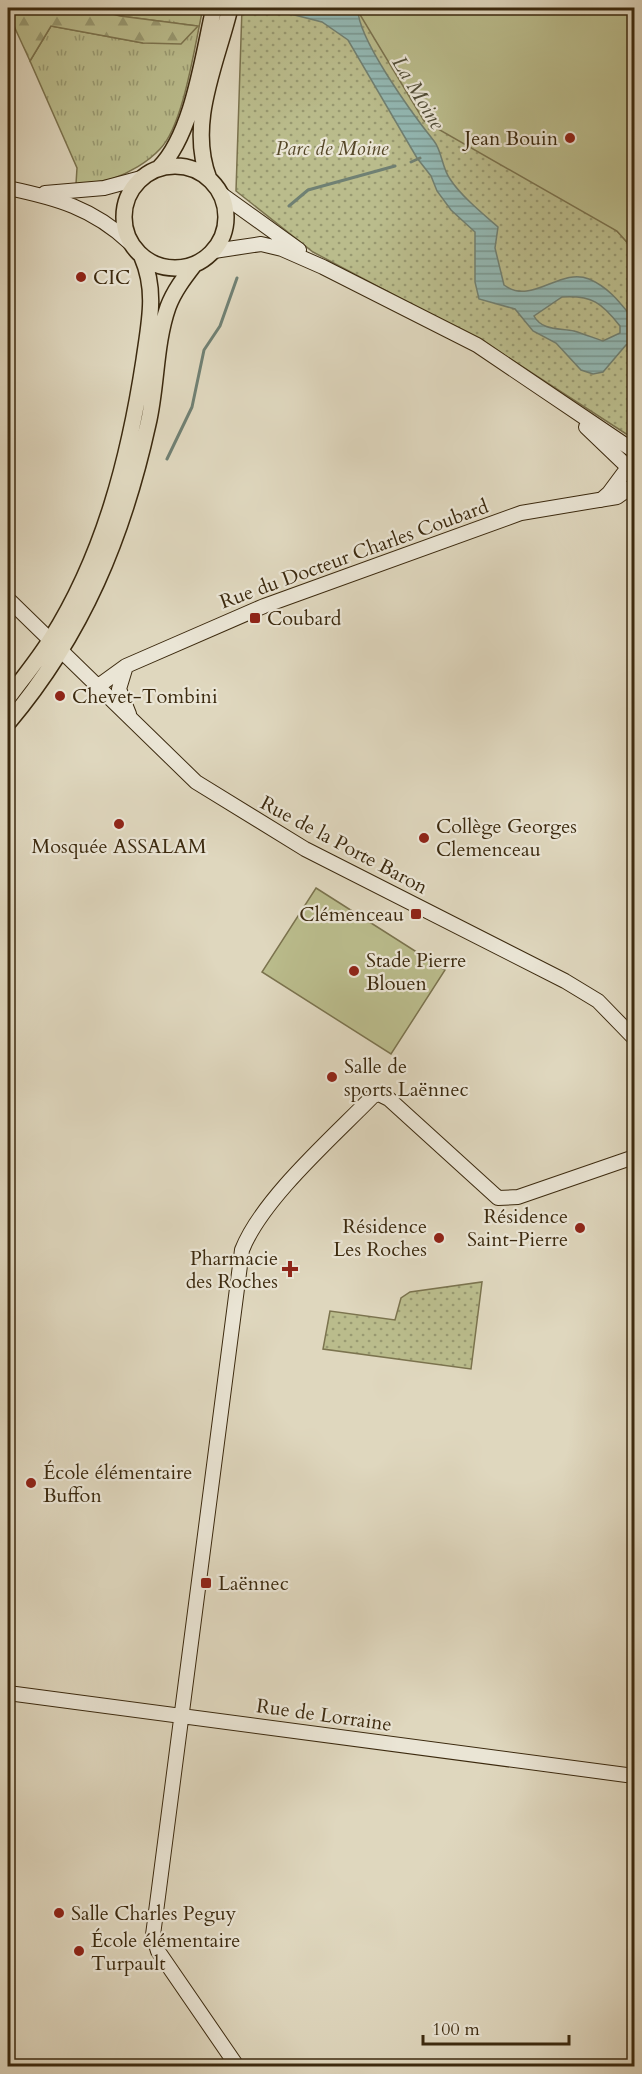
<svg xmlns="http://www.w3.org/2000/svg" width="642" height="2074" viewBox="0 0 642 2074" font-family="Cardo,serif">
	<style>
		.grass { fill: url(#grass-tufts); stroke: #7b734e; stroke-width: 1.5 }
		.forest { fill: url(#forest-firs); stroke: #7b734e; stroke-width: 1.5 }
		.park { fill: url(#park-dots); stroke: #7b734e; stroke-width: 1.5 }
		.pitch { fill: #babc8c; stroke: #7b734e; stroke-width: 1.5 }
		.water { fill: url(#water-rules); stroke: #708073; stroke-width: 1.5; fill-rule: evenodd }
		.lines { fill: none; stroke-linecap: round; stroke-linejoin: round }
		.stream { stroke: #708073; stroke-width: 3 }
		.secondary-casing { stroke: #3c2a0f; stroke-width: 16 }
		.primary-casing { stroke: #3c2a0f; stroke-width: 18 }
		.secondary { stroke: #eae5d5; stroke-width: 14 }
		.primary { stroke: #dfd7be; stroke-width: 15 }
		.poi-dot { fill: #8f2418; stroke: #eae5d5; stroke-width: 2 }
		.labels { text-anchor: middle; dominant-baseline: central; stroke-width: 4.5; stroke-linejoin: round; paint-order: stroke }
		.poi-label { font-size: 20px; fill: #3c2a0f; stroke: #eae5d5; text-anchor: start }
		.park-label { font-size: 20px; font-style: italic; fill: #554728; stroke: #eae5d5 }
		.street-label { font-size: 20px; fill: #3c2a0f; stroke: #eae5d5 }
		.water-label { font-size: 21px; font-style: italic; fill: #524e38; stroke: #eae5d5 }
	</style>
	<defs>
		<pattern id="grass-tufts" width="24" height="20" patternUnits="userSpaceOnUse" patternTransform="scale(1.5)"><rect width="24" height="20" fill="#babc8c"/><path d="M3 7l-1-3M5 7V3M7 7l1-3M15 17l-1-3M17 17v-4M19 17l1-3" fill="none" stroke="#989971"/></pattern>
		<pattern id="forest-firs" width="22" height="20" patternUnits="userSpaceOnUse" patternTransform="scale(1.5)"><rect width="22" height="20" fill="#babc8c"/><path d="M5 1l3.5 6h-7zM16 11l3.5 6h-7z" fill="#989971"/></pattern>
		<pattern id="park-dots" width="8" height="8" patternUnits="userSpaceOnUse" patternTransform="scale(1.5)"><rect width="8" height="8" fill="#babc8c"/><path d="M2 2h.1M6 6h.1" fill="none" stroke="#989971" stroke-width="1.8" stroke-linecap="round"/></pattern>
		<pattern id="water-rules" width="6" height="5" patternUnits="userSpaceOnUse" patternTransform="scale(1.5)"><rect width="6" height="5" fill="#93b9b5"/><path d="M0 2.5h6" fill="none" stroke="#799792"/></pattern>
	</defs>
	<rect width="100%" height="100%" fill="#dfd7be"/>
	<filter id="stains"><feTurbulence type="fractalNoise" baseFrequency=".00333" numOctaves="4"/><feColorMatrix values="0 0 0 0 .2 0 0 0 0 .09 0 0 0 0 .02 0 0 0 .5 -.17"/></filter>
	<radialGradient id="worn" r=".72"><stop offset=".6" stop-color="#630" stop-opacity="0"/><stop offset="1" stop-color="#630" stop-opacity=".3"/></radialGradient>
	<path class="grass" d="M 90,8 L 203,8 C 195,43 184,125 160,149 C 148,162 129,173 112,179 C 101,182 87,183 76,184 L 77,168 L 30,61 L 51,26 L 143,43 L 197,26 L 120,16 Z"/>
	<path class="forest" d="M 10,8 L 90,8 L 120,16 L 198,26 L 181,44 L 143,43 L 51,26 L 30,61 L 8,13 Z"/>
	<path class="park" d="M 242,8 L 356,8 L 617,231 L 634,250 L 634,439 L 492,347 L 313,252 L 236,191 Z
		M 482,1282 L 471,1369 L 323,1349 L 330,1311 L 395,1320 L 401,1298 L 410,1292 Z"/>
	<path class="pitch" d="M 356,8 L 634,8 L 634,250 L 617,231 L 424,121 Z
		M 316,888 L 445,970 L 391,1054 L 262,972 Z"/>
	<path class="water" d="M 267,8 L 358,8 C 356,37 414,116 434,141 C 442,151 442,168 450,179 C 461,196 483,214 498,227 L 495,248 L 504,285 C 532,306 560,267 589,279 C 610,288 621,304 634,320 L 634,343 L 626,345 L 603,372 L 593,374 L 581,370 L 556,343 L 533,331 L 515,309 L 479,299 L 475,282 L 475,232 L 451,210 L 437,191 L 431,176 L 417,158 L 348,40 L 322,22 ZM 562,297 C 592,295 602,303 620,326 L 620,333 L 603,341 C 594,338 584,334 574,331 C 560,328 542,331 534,316 Z"/>
	<g class="lines">
		<path class="stream" d="M 411,162 L 420,158
			M 289,206 L 308,190 L 395,166
			M 167,459 L 192,407 L 204,350 L 220,326 L 237,278"/>
		<g class="secondary-casing">
			<path id="secondary" d="M 8,188 C 56,198 93,208 130,243
				M 45,193 L 104,188 L 141,178
				M 221,194 L 299,250
				M 214,251 L 261,244 L 282,249 L 323,267 L 477,345 L 634,451
				M 586,427 L 634,473
				M 601,500 L 609,493 L 632,462
				M 8,599 L 196,782 L 305,849 L 565,981 L 598,1001 L 634,1038
				M 126,666 L 119,689 L 129,714
				M 97,687 L 126,666 L 264,606 L 521,513 L 617,497 L 634,485
				M 8,1693 L 634,1776
				M 237,2066 L 158,1951 L 153,1935 C 182,1706 214,1478 242,1250 C 262,1199 333,1137 373,1096 L 379,1094 L 389,1099 L 498,1198 L 518,1197 L 634,1157"/>
		</g>
		<g class="primary-casing">
			<path id="primary" d="M124 217a51 51 0 1 1 102 0a51 51 0 1 1-102 0Z
				M 159,168 C 193,134 203,55 214,8
				M 209,179 C 187,123 217,63 230,8
				M 8,698 C 22,679 38,660 51,639 C 104,555 129,458 144,360 C 149,324 157,291 142,257
				M 8,723 C 83,634 123,537 148,424 C 157,386 155,344 168,307 C 174,291 184,278 194,265"/>
		</g>
		<use href="#secondary" class="secondary"/>
		<use href="#primary" class="primary"/>
	</g>
	<g class="poi-dot">
		<circle cx="570" cy="138" r="6"/>
		<circle cx="81" cy="277" r="6"/>
		<rect x="249" y="612" width="12" height="12" rx="3"/>
		<circle cx="60" cy="696" r="6"/>
		<circle cx="119" cy="824" r="6"/>
		<circle cx="424" cy="838" r="6"/>
		<rect x="410" y="908" width="12" height="12" rx="3"/>
		<circle cx="354" cy="971" r="6"/>
		<circle cx="332" cy="1077" r="6"/>
		<circle cx="580" cy="1228" r="6"/>
		<circle cx="439" cy="1238" r="6"/>
		<path d="M287 1260h6v6h6v6h-6v6h-6v-6h-6v-6h6z"/>
		<circle cx="31" cy="1483" r="6"/>
		<rect x="200" y="1577" width="12" height="12" rx="3"/>
		<circle cx="59" cy="1913" r="6"/>
		<circle cx="79" cy="1951" r="6"/>
	</g>
	<g class="labels">
		<g class="poi-label">
			<text x="558" y="138" text-anchor="end">Jean Bouin</text>
			<text x="93" y="277">CIC</text>
			<text x="267" y="618">Coubard</text>
			<text x="72" y="696">Chevet-Tombini</text>
			<text x="436" y="826">Collège Georges<tspan x="436" dy="23">Clemenceau</tspan></text>
			<text x="119" y="846" text-anchor="middle">Mosquée ASSALAM</text>
			<text x="404" y="914" text-anchor="end">Clémenceau</text>
			<text x="366" y="960">Stade Pierre<tspan x="366" dy="23">Blouen</tspan></text>
			<text x="344" y="1066">Salle de<tspan x="344" dy="23">sports Laënnec</tspan></text>
			<text x="568" y="1216" text-anchor="end">Résidence<tspan x="568" dy="23">Saint-Pierre</tspan></text>
			<text x="427" y="1226" text-anchor="end">Résidence<tspan x="427" dy="23">Les Roches</tspan></text>
			<text x="278" y="1258" text-anchor="end">Pharmacie<tspan x="278" dy="23">des Roches</tspan></text>
			<text x="43" y="1472">École élémentaire<tspan x="43" dy="23">Buffon</tspan></text>
			<text x="218" y="1583">Laënnec</text>
			<text x="71" y="1913">Salle Charles Peguy</text>
			<text x="91" y="1940">École élémentaire<tspan x="91" dy="23">Turpault</tspan></text>
		</g>
		<g class="park-label">
			<text x="332" y="148">Parc de Moine</text>
		</g>
		<g class="street-label">
			<text transform="translate(354 554) rotate(-20)">Rue du Docteur Charles Coubard</text>
			<text transform="translate(344 845) rotate(28)">Rue de la Porte Baron</text>
			<text transform="translate(324 1715) rotate(8)">Rue de Lorraine</text>
		</g>
		<g class="water-label">
			<text transform="translate(418 93) rotate(59)">La Moine</text>
		</g>
	</g>
	<rect width="642" height="2074" fill="none" stroke="#dfd7be" stroke-width="30"/>
	<rect x="9" y="9" width="624" height="2056" fill="none" stroke="#3c2a0f" stroke-width="3"/>
	<rect x="15" y="15" width="612" height="2044" fill="none" stroke="#3c2a0f" stroke-width="1.5"/>
	<path d="M423 2035v9h146v-9" fill="none" stroke="#3c2a0f" stroke-width="3"/>
	<text x="432" y="2035" font-size="18" fill="#3c2a0f" stroke="#eae5d5" stroke-width="4.5" paint-order="stroke">100 m</text>
	<rect width="100%" height="100%" filter="url(#stains)"/>
	<rect width="100%" height="100%" fill="url(#worn)"/>
</svg>
